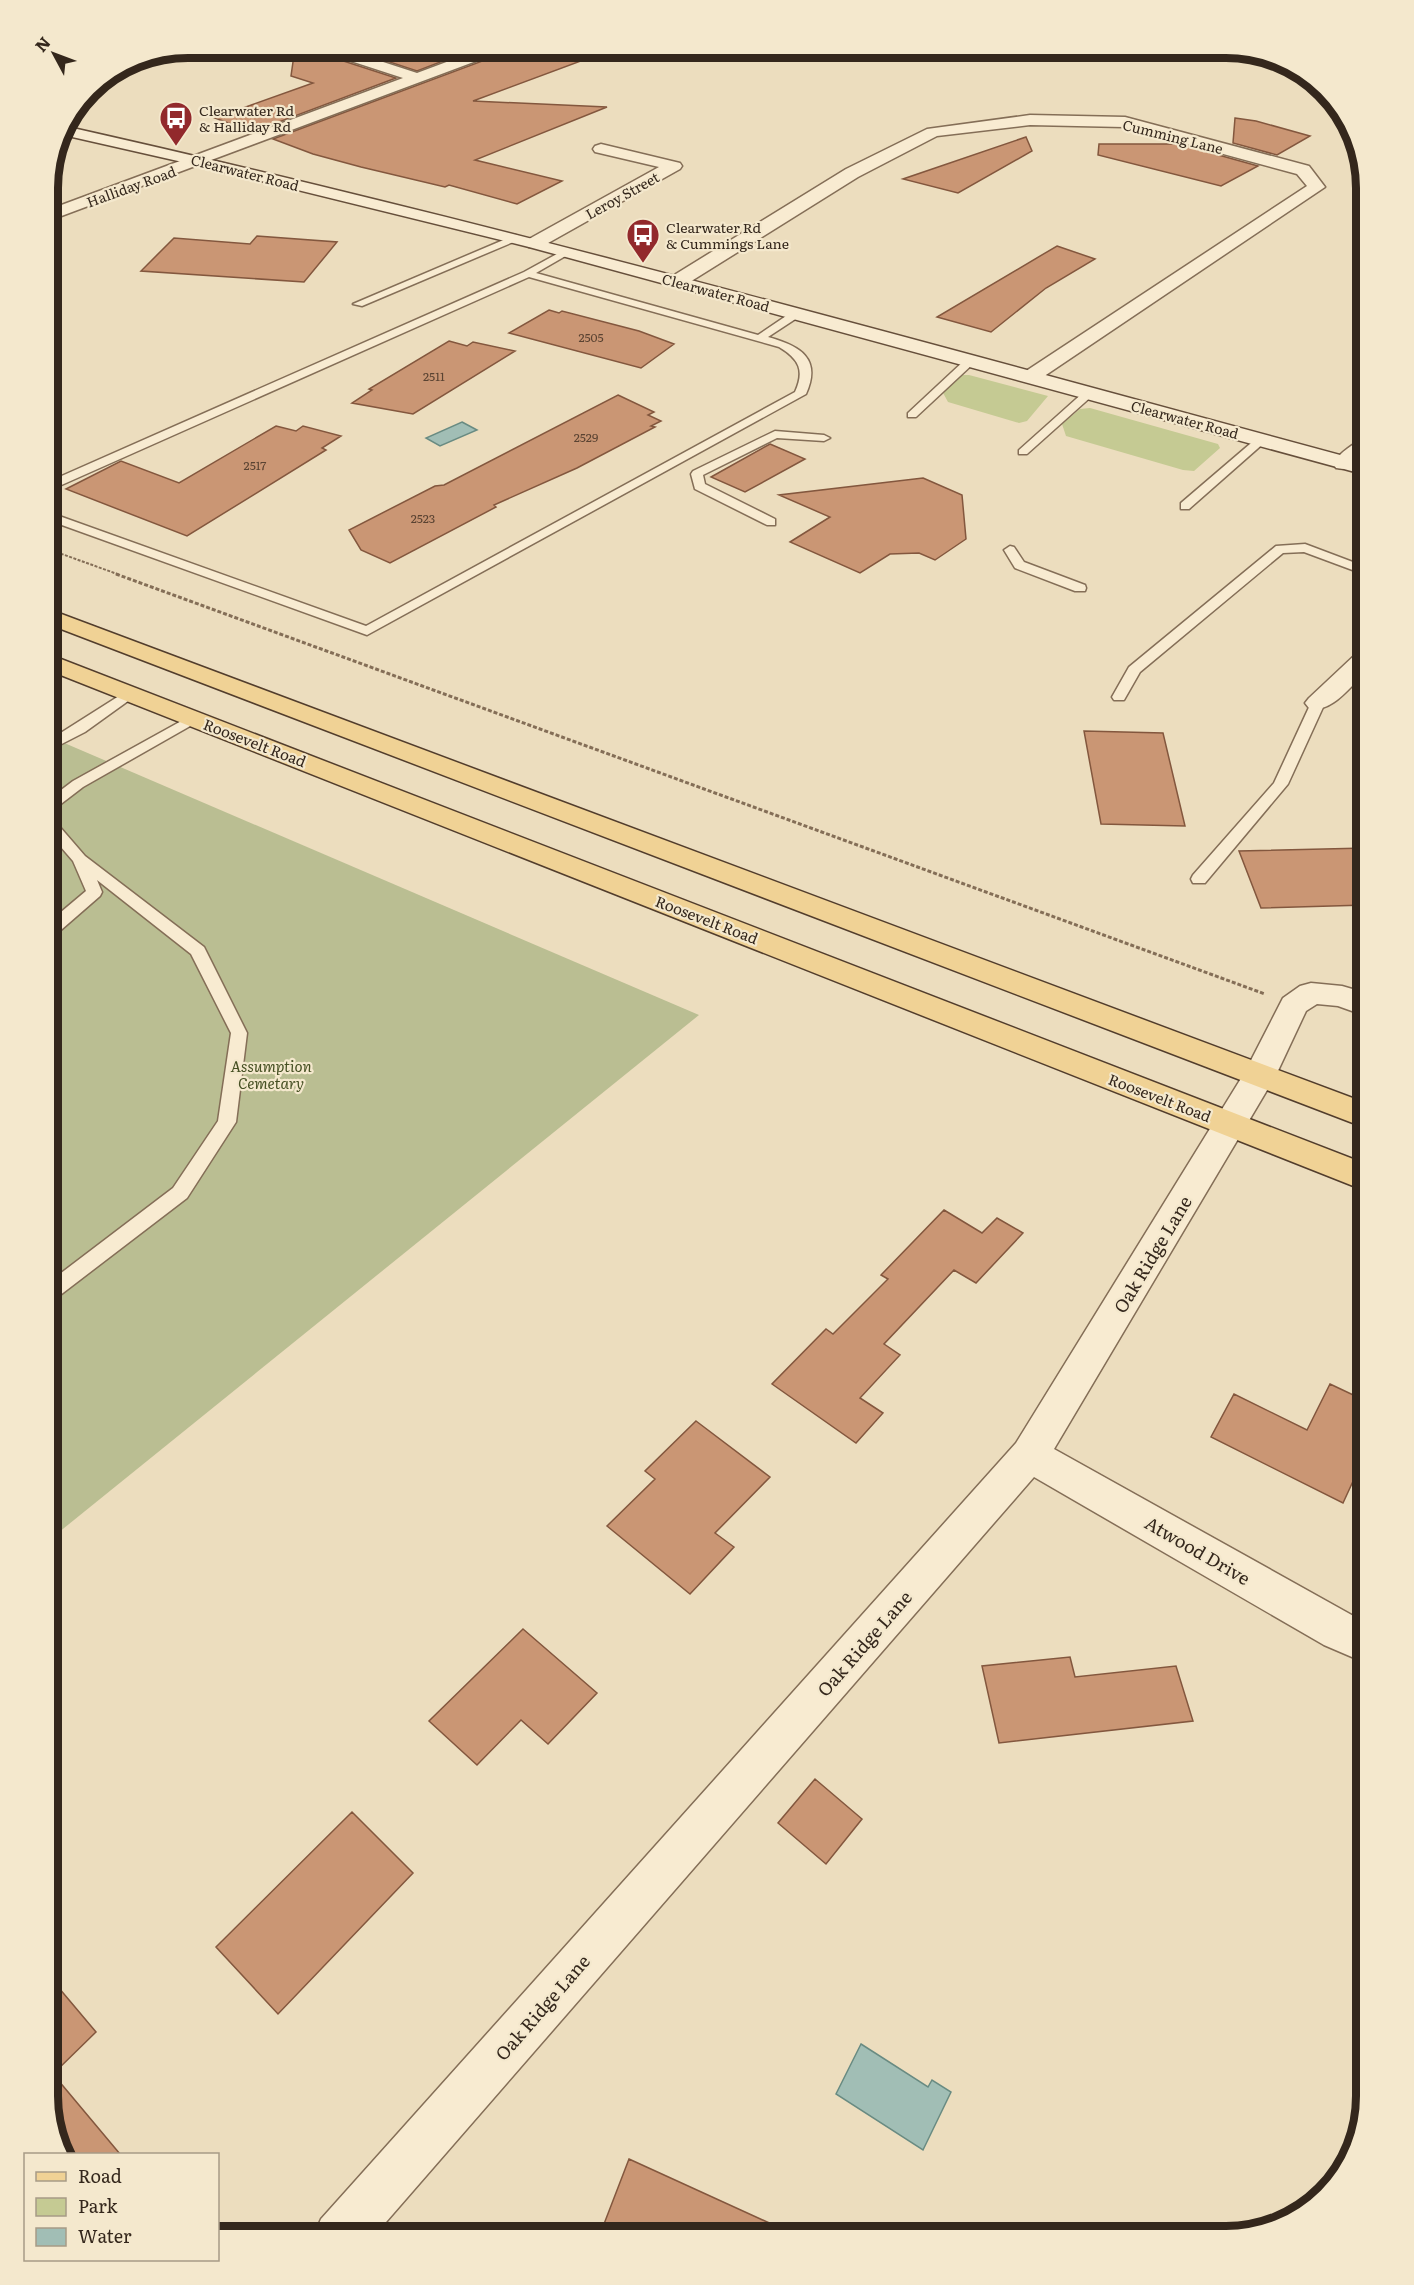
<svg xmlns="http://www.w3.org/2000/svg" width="1414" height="2285" viewBox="0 0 1414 2285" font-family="Literata,serif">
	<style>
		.green { fill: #c5ca93 }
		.cemetery { fill: #babe92 }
		.water { fill: #a1beb5; stroke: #698b82; stroke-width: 1.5 }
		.building { fill: #ca9674; stroke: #83573e; stroke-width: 1.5 }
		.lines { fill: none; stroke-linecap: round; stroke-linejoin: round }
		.lane-casing { stroke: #846e57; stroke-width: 3 }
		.street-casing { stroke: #846e57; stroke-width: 3 }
		.secondary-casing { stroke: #664f3b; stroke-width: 3 }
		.primary-casing { stroke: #523d2c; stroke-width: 3 }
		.path-far1 { stroke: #846e57; stroke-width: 2; stroke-dasharray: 3 1.5; stroke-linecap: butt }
		.path { stroke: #846e57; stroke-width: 3; stroke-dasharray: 4 2; stroke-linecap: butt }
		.lane { fill: #f8ebd1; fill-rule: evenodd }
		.street { fill: #f8ebd1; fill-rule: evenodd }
		.secondary { fill: #f8ebd1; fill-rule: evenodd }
		.primary { fill: #f0d295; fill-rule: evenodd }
		.labels { text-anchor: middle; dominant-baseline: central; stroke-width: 4.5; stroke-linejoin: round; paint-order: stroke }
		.number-label { font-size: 12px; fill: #5a4332 }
		.far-poi-label { font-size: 14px; fill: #34271c; stroke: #f4e8cd; text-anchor: start }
		.far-street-label { font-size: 14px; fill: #34271c; stroke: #f4e8cd }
		.street-label { font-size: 15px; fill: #34271c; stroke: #f4e8cd }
		.park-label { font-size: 15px; font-style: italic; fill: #465023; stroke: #f4e8cd }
		.near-street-label { font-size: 18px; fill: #34271c; stroke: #f4e8cd }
		.rim { fill: none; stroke: #34271c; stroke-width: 8 }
	</style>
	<rect width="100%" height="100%" fill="#ecddbe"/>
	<path class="green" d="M 963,375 L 969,375 L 1048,396 L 1027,421 L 1019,423 L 948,402 L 942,391 Z
		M 1090,408 L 1218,444 L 1220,448 L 1194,471 L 1183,470 L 1066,436 L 1062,424 L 1080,409 Z"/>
	<path class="cemetery" d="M 48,736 L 699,1015 L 48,1541 Z"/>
	<path class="water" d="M 462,422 L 477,430 L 440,446 L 426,438 Z
		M 861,2044 L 928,2087 L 932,2080 L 951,2092 L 923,2150 L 836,2094 Z"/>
	<path class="building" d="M 295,48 L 316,48 L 319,53 L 396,78 L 252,132 L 215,118 L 313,83 L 291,76 Z
		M 347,48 L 477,48 L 417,71 Z
		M 507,48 L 605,48 L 605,52 L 473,101 L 607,107 L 475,160 L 562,181 L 517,204 L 449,185 L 445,187 L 361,167 L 313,154 L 273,139 L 504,53 Z
		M 1235,118 L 1256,121 L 1310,136 L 1277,155 L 1233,143 Z
		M 1026,137 L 1032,151 L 958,193 L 903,179 Z
		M 1099,144 L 1179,144 L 1258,166 L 1221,186 L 1098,155 Z
		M 257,236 L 337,242 L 304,282 L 141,271 L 174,238 L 250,244 Z
		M 1057,246 L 1095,259 L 1046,288 L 991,332 L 937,317 Z
		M 549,310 L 559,313 L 562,311 L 639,331 L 674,344 L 641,368 L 509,333 Z
		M 449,341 L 467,346 L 473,342 L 515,351 L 413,414 L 352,403 L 372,390 L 369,389 Z
		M 618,395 L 654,412 L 648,415 L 661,421 L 651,426 L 655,427 L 577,468 L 494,505 L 496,507 L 390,563 L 361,550 L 349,530 L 435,486 L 444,485 Z
		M 276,426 L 296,431 L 303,426 L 341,436 L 322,448 L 326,450 L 187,536 L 66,489 L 121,461 L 179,483 Z
		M 770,444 L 805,459 L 745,492 L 711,477 Z
		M 923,478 L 962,495 L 966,539 L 935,560 L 919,553 L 890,554 L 860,573 L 790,542 L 830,517 L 779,495 Z
		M 1084,731 L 1163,733 L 1185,826 L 1101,824 Z
		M 1366,848 L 1366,905 L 1261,908 L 1239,851 Z
		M 944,1210 L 982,1233 L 997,1218 L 1023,1233 L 976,1283 L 954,1270 L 884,1344 L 900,1355 L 860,1398 L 883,1413 L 856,1443 L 772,1384 L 826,1329 L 833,1334 L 888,1279 L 881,1275 Z
		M 1330,1384 L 1366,1401 L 1366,1453 L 1343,1503 L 1211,1437 L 1234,1394 L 1307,1430 Z
		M 696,1421 L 770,1477 L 715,1533 L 734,1547 L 690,1594 L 607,1526 L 655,1479 L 645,1471 Z
		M 523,1629 L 597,1693 L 548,1744 L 521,1720 L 477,1765 L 429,1721 Z
		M 1070,1657 L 1075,1677 L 1176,1666 L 1193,1721 L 999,1743 L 982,1666 Z
		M 815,1779 L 862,1819 L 826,1864 L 778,1823 Z
		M 352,1812 L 413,1873 L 278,2014 L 216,1947 Z
		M 48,1975 L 96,2032 L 53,2074 L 120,2154 L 62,2154 L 48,2097 Z
		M 629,2159 L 800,2237 L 599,2237 Z"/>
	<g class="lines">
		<g class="lane-casing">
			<path id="lane" d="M 515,235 L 518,236 L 518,240 L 362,306 L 353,304 Z
				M 566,249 L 571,252 L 569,254 L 536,273 L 758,335 L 792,312 L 800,312 L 800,316 L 768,337 C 800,346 822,358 806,394 L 367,635 L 48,520 L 48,512 L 366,626 L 795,392 C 805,370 799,359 779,347 L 529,277 L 48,491 L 48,482 L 524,272 Z
				M 970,358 L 974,359 L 974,363 L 916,417 L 908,417 L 908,413 L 966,359 Z
				M 1089,390 L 1095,393 L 1093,395 L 1027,454 L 1019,454 L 1019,450 L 1085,391 Z
				M 775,431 L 824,435 L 830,438 L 824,441 L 777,438 L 703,475 L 705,484 L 775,519 L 775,525 L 767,525 L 695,489 L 691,474 L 693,471 Z
				M 1261,437 L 1265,438 L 1265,442 L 1189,509 L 1181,509 L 1181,503 L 1257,438 Z
				M 1305,544 L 1366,567 L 1366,575 L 1304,552 L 1283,553 L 1140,672 L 1124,700 L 1114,700 L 1112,697 L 1129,667 L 1276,546 Z
				M 1010,546 L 1014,547 L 1024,562 L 1085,585 L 1086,588 L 1085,591 L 1075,591 L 1015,568 L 1004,550 Z
				M 130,689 L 137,693 L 135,696 L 85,732 L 48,751 L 48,741 Z
				M 1318,699 L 1325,703 L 1288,784 L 1205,883 L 1193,883 L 1191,879 L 1193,875 L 1274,783 L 1311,703 Z
				M 194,714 L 201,718 L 199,721 L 83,787 L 53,810 L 48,812 L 48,800 L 73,781 Z
				M 48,817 L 53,819 L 85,856 L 204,947 L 247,1033 L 236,1122 L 187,1198 L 55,1299 L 48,1302 L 48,1283 L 173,1188 L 218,1121 L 231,1033 L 191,954 L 97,880 L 102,892 L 100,896 L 54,936 L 48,937 L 48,923 L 86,891 L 73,861 L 48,832 Z"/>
		</g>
		<g class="street-casing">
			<path id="street" d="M 318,48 L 340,48 L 417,73 L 484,48 L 505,48 L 503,51 L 48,221 L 48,210 L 403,78 L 320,51 Z
				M 1030,115 L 1125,117 L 1309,166 L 1325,187 L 1037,381 L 1023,381 L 1020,377 L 1023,373 L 1307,186 L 1297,174 L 1124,127 L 1030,125 L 937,136 L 858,177 L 685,285 L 671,285 L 669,281 L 671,277 L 846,169 L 927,129 Z
				M 601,144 L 680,163 L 682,166 L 680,169 L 541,247 L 529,247 L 526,243 L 529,239 L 659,167 L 595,152 L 593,149 L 595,146 Z
				M 1366,439 L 1366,456 C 1356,464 1350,471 1336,468 L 1333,463 C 1340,453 1354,442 1366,439 Z
				M 1366,651 L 1366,672 C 1350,686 1332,714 1309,708 L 1305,703 L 1309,698 L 1357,653 Z
				M 1311,983 L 1342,986 L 1366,993 L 1366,1016 L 1338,1006 L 1317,1004 L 1306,1011 L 1276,1075 L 1054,1449 L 1366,1623 L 1366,1663 L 1324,1645 L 1034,1477 L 373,2237 L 313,2237 L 321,2219 L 1016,1443 L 1245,1072 L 1283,998 L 1300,986 Z"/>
		</g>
		<g class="secondary-casing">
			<path id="secondary" d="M 64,126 C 502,224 933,345 1366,462 L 1366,475 L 529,247 L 200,166 L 59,134 Z"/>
		</g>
		<g class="primary-casing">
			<path id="primary" d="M 48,609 L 1366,1103 L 1366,1128 L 48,624 Z
				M 48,654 L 1366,1164 L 1366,1191 L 48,670 Z"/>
		</g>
		<path class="path-far1" d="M 48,549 L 120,575"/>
		<path class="path" d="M 116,574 L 1265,994"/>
		<use href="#lane" class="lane"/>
		<use href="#street" class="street"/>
		<use href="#secondary" class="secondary"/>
		<use href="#primary" class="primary"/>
	</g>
	<defs>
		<g id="bus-pin" transform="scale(1.725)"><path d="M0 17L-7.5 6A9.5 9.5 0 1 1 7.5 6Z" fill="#92292c" stroke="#f4e8cd"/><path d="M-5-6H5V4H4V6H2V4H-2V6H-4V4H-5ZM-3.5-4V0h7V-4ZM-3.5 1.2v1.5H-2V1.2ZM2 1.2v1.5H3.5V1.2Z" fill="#fff"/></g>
	</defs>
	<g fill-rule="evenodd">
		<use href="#bus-pin" x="176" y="118"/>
		<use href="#bus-pin" x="643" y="235"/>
	</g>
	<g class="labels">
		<g class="number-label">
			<text x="591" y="337">2505</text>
			<text x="434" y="376">2511</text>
			<text x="586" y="437">2529</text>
			<text x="255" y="465">2517</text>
			<text x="423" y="518">2523</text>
		</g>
		<g class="far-poi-label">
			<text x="199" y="110">Clearwater Rd<tspan x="199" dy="16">&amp; Halliday Rd</tspan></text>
			<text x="666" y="227">Clearwater Rd<tspan x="666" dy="16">&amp; Cummings Lane</tspan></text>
		</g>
		<g class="far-street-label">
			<text transform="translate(1173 136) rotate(14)">Cumming Lane</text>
			<text transform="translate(245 172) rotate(14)">Clearwater Road</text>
			<text transform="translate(131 186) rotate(-20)">Halliday Road</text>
			<text transform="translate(622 195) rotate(-29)">Leroy Street</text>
			<text transform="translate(716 292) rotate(15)">Clearwater Road</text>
			<text transform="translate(1185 419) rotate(15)">Clearwater Road</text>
		</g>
		<g class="street-label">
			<text transform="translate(255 742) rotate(21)">Roosevelt Road</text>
			<text transform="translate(707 919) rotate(21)">Roosevelt Road</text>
			<text transform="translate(1160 1097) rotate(21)">Roosevelt Road</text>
		</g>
		<g class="park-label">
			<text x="271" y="1065">Assumption<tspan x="271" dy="17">Cemetary</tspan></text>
		</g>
		<g class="near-street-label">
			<text transform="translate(1152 1254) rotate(-59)">Oak Ridge Lane</text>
			<text transform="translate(1198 1550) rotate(30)">Atwood Drive</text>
			<text transform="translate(864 1643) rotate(-49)">Oak Ridge Lane</text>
			<text transform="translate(542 2007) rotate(-49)">Oak Ridge Lane</text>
		</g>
	</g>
	<path d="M0 0H1414V2285H0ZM188 58H1226A130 130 0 0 1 1356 188V2096A130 130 0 0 1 1226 2226H188A130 130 0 0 1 58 2096V188A130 130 0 0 1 188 58Z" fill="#f4e8cd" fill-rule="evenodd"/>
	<path class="rim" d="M188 58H1226A130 130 0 0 1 1356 188V2096A130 130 0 0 1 1226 2226H188A130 130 0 0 1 58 2096V188A130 130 0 0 1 188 58Z"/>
	<rect x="24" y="2153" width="195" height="108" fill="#f4e8cd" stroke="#a79b86" stroke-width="1.5"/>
	<rect x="36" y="2172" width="30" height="9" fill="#f0d295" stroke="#a79b86" stroke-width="1.5"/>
	<text x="78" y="2183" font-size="18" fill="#34271c">Road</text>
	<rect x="36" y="2198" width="30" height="18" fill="#c5ca93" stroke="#a79b86" stroke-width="1.5"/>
	<text x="78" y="2213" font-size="18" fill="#34271c">Park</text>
	<rect x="36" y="2228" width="30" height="18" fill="#a1beb5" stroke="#a79b86" stroke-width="1.5"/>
	<text x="78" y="2243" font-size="18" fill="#34271c">Water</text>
	<g transform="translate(54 54) rotate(311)" stroke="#f4e8cd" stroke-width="4.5" paint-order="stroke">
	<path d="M0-4.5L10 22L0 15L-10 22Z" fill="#34271c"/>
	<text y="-9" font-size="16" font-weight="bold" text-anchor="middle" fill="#34271c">N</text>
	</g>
</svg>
